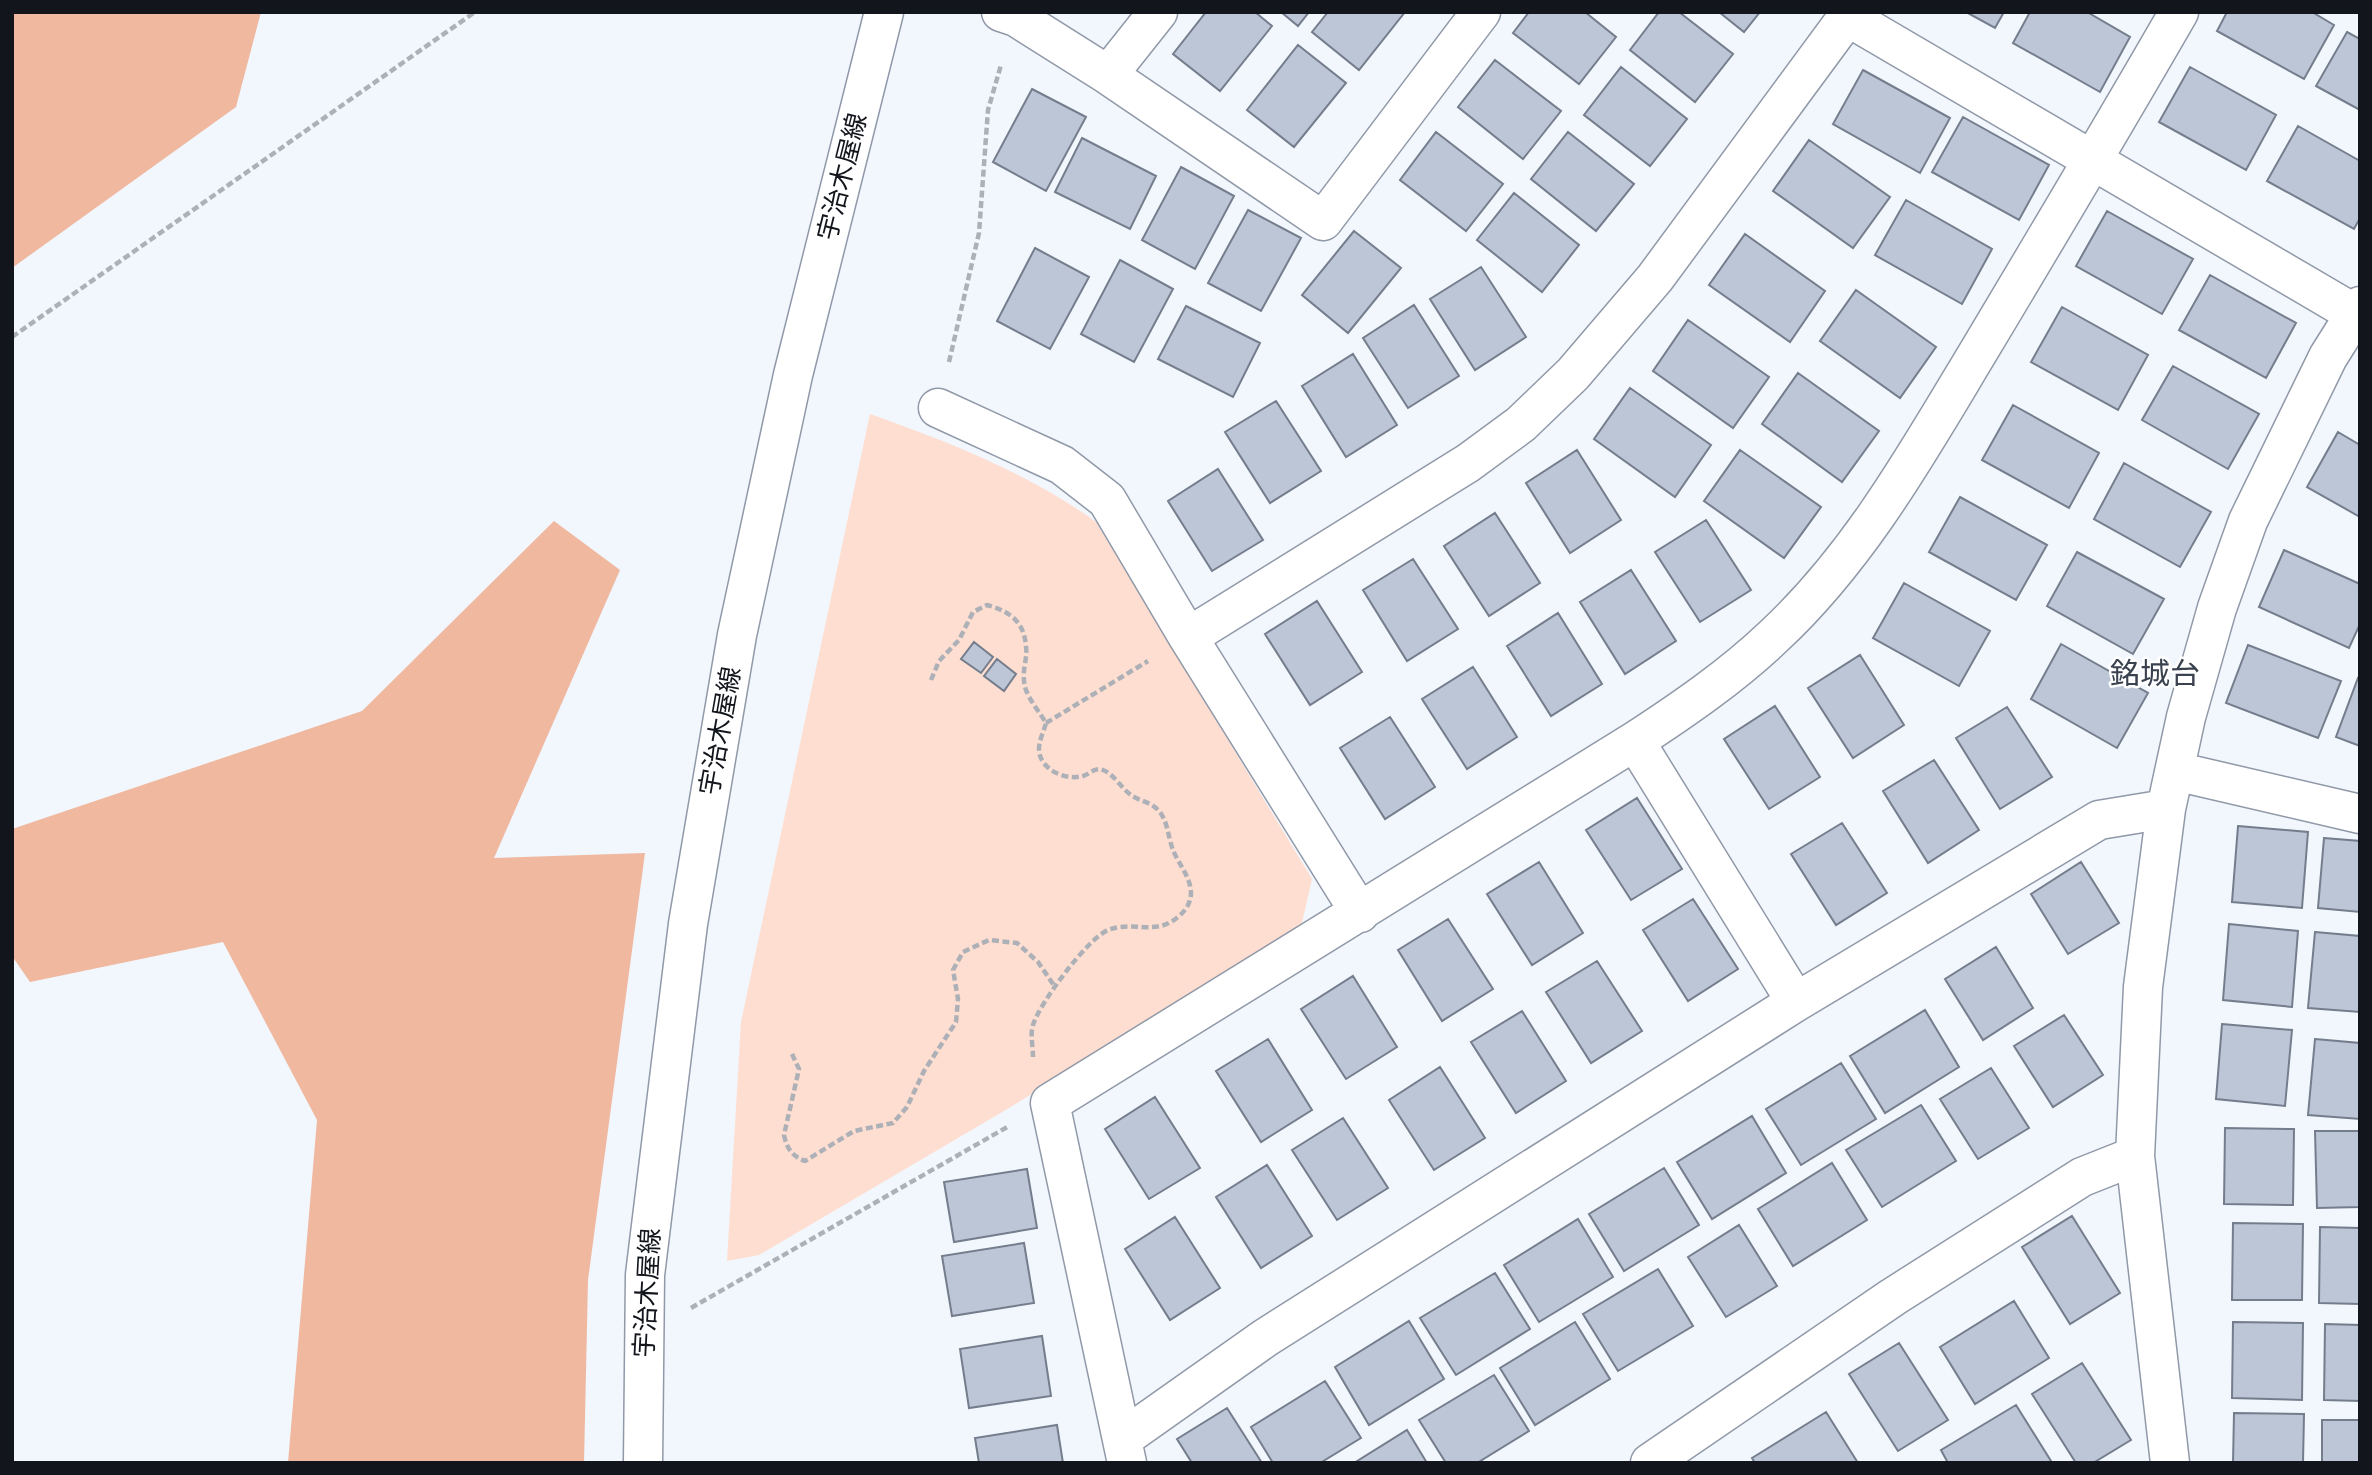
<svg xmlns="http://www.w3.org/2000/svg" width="2372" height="1475" viewBox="0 0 2372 1475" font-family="Signika,'Noto Sans JP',sans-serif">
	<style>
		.green { fill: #feded0 }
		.forest { fill: #efb89f }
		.building { fill: #bdc6d7; stroke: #747d8c; stroke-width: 2 }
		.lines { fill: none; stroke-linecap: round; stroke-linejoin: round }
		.minor-casing { stroke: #9099a8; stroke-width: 41 }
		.major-casing { stroke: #9099a8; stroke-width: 41 }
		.path { stroke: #adb1b7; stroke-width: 4.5; stroke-dasharray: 7 3.5; stroke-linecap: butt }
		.minor { stroke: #fff; stroke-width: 38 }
		.major { stroke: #fff; stroke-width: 38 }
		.labels { text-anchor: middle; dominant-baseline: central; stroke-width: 5; stroke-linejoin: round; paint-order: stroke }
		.street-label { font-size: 26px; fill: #12151b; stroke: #fff }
		.quarter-label { font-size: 30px; fill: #3a424f; stroke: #fff }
	</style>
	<rect width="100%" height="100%" fill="#f2f6fd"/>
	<path class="green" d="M 870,414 C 949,442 1028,473 1096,522 L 1312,879 L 1301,927 L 1009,1108 L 759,1255 L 727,1261 L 741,1022 Z"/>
	<path class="forest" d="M 12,12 L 261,12 L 236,107 L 12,268 Z
		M 554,521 L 620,570 L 494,858 L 645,853 L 588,1280 L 584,1463 L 288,1463 L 317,1120 L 223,942 L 30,982 L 12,956 L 12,829 L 362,711 Z"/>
	<path class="building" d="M 1206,12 L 1255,12 L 1272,26 L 1220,91 L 1173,54 Z
		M 1281,12 L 1309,12 L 1298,26 Z
		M 1328,12 L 1405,12 L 1359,70 L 1312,32 Z
		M 1529,12 L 1585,12 L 1616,37 L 1579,84 L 1513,33 Z
		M 1659,12 L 1679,12 L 1733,54 L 1695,102 L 1630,50 Z
		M 1719,12 L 1760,12 L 1744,32 Z
		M 1966,12 L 2004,12 L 1995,28 Z
		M 2030,12 L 2087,12 L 2130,37 L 2100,92 L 2013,43 Z
		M 2227,12 L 2312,12 L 2334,25 L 2304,79 L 2217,31 Z
		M 2347,32 L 2360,39 L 2360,110 L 2316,86 Z
		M 1298,45 L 1346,83 L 1294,147 L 1247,110 Z
		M 1495,60 L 1561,111 L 1523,159 L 1458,107 Z
		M 1621,67 L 1687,119 L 1650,166 L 1584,115 Z
		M 2190,67 L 2276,115 L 2246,170 L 2159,122 Z
		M 1863,70 L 1950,118 L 1920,173 L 1833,124 Z
		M 1032,89 L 1086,117 L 1046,191 L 993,162 Z
		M 1963,117 L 2049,165 L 2019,220 L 1932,172 Z
		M 2298,126 L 2360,161 L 2360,218 L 2354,229 L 2267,181 Z
		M 1436,132 L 1503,184 L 1466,231 L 1400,180 Z
		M 1568,132 L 1634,184 L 1596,231 L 1531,179 Z
		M 1082,138 L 1156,176 L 1130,229 L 1055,192 Z
		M 1809,140 L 1890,197 L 1853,248 L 1773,191 Z
		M 1181,167 L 1234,196 L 1195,269 L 1142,240 Z
		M 1514,193 L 1579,245 L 1542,292 L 1477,240 Z
		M 1906,200 L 1992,249 L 1962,304 L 1875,255 Z
		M 1248,210 L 1301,238 L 1261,311 L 1208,283 Z
		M 2107,211 L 2193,259 L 2162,314 L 2076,266 Z
		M 1354,231 L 1401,268 L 1348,333 L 1302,295 Z
		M 1745,234 L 1825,291 L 1790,342 L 1709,285 Z
		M 1035,248 L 1089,277 L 1050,349 L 997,321 Z
		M 1120,260 L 1173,289 L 1134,362 L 1081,334 Z
		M 1481,267 L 1526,337 L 1475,370 L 1430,299 Z
		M 2210,275 L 2296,323 L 2266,378 L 2179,330 Z
		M 1856,290 L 1936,347 L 1900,398 L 1820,341 Z
		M 1414,305 L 1459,376 L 1408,408 L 1363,338 Z
		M 1186,306 L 1260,343 L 1233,397 L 1158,359 Z
		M 2062,307 L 2148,355 L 2118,410 L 2031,362 Z
		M 1688,320 L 1769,377 L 1733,428 L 1653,371 Z
		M 1353,354 L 1397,425 L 1346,457 L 1302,386 Z
		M 2173,366 L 2259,414 L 2228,469 L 2142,420 Z
		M 1798,373 L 1879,431 L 1842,482 L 1762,424 Z
		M 1630,388 L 1711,445 L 1675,497 L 1594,439 Z
		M 1276,401 L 1321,471 L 1270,503 L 1225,432 Z
		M 2013,405 L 2099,453 L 2069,508 L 1982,460 Z
		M 2338,432 L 2360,445 L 2360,517 L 2307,487 Z
		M 1577,450 L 1621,520 L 1570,553 L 1526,483 Z
		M 1740,450 L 1821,507 L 1784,558 L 1704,501 Z
		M 2124,463 L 2211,512 L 2180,567 L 2094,519 Z
		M 1218,469 L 1263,540 L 1212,571 L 1168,501 Z
		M 1960,497 L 2047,545 L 2016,600 L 1929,552 Z
		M 1495,513 L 1540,583 L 1489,616 L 1444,546 Z
		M 1706,520 L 1751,590 L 1700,622 L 1655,552 Z
		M 2284,550 L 2360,584 L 2360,624 L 2349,648 L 2259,607 Z
		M 2077,552 L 2164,599 L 2133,654 L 2047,606 Z
		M 1413,559 L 1458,629 L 1407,661 L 1363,590 Z
		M 1631,570 L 1676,641 L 1625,674 L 1580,602 Z
		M 1904,583 L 1990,631 L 1959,686 L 1873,638 Z
		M 1317,601 L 1362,672 L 1310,705 L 1265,634 Z
		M 1558,613 L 1602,684 L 1551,716 L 1507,646 Z
		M 974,642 L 993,657 L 981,673 L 961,659 Z
		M 2061,644 L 2148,693 L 2117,748 L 2031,699 Z
		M 2248,645 L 2341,681 L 2318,738 L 2226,703 Z
		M 1860,655 L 1904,725 L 1853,758 L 1808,688 Z
		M 997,659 L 1016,674 L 1004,691 L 984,676 Z
		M 1473,667 L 1517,737 L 1467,769 L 1422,699 Z
		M 2358,678 L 2360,679 L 2360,746 L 2336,737 Z
		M 1775,706 L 1820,777 L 1769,809 L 1724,739 Z
		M 2007,707 L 2052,777 L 2000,809 L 1956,738 Z
		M 1390,717 L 1435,787 L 1385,819 L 1340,748 Z
		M 1934,760 L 1979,830 L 1928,863 L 1883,791 Z
		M 1637,798 L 1682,869 L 1631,900 L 1586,830 Z
		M 1842,823 L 1887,893 L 1836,925 L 1791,854 Z
		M 2238,826 L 2308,832 L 2302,908 L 2232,902 Z
		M 2324,838 L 2360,841 L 2360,912 L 2318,908 Z
		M 1539,862 L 1583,933 L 1532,965 L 1487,894 Z
		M 2081,862 L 2119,923 L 2068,954 L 2031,894 Z
		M 1693,899 L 1738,969 L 1688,1001 L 1643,930 Z
		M 1448,919 L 1493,989 L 1442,1021 L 1398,950 Z
		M 2229,924 L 2298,931 L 2292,1007 L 2223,1000 Z
		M 2315,932 L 2360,936 L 2360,1012 L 2308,1008 Z
		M 1996,947 L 2033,1008 L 1983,1040 L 1945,979 Z
		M 1597,961 L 1642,1031 L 1591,1063 L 1546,992 Z
		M 1353,976 L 1397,1047 L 1346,1079 L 1301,1009 Z
		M 1925,1010 L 1959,1067 L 1885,1113 L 1850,1056 Z
		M 1522,1011 L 1566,1081 L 1516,1113 L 1471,1042 Z
		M 2064,1015 L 2103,1075 L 2053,1107 L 2014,1046 Z
		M 2222,1024 L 2292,1030 L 2285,1106 L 2216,1099 Z
		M 1268,1039 L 1312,1110 L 1261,1142 L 1216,1071 Z
		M 2315,1039 L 2360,1043 L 2360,1119 L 2308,1115 Z
		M 1841,1063 L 1876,1119 L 1801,1165 L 1766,1109 Z
		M 1440,1067 L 1485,1138 L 1434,1170 L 1389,1100 Z
		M 1991,1068 L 2029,1128 L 1978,1159 L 1940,1099 Z
		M 1155,1097 L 1200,1168 L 1149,1199 L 1105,1129 Z
		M 1921,1105 L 1956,1161 L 1882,1207 L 1846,1150 Z
		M 1752,1116 L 1786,1173 L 1712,1219 L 1677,1162 Z
		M 1343,1118 L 1388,1188 L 1337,1220 L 1292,1150 Z
		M 2225,1128 L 2294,1129 L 2293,1205 L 2224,1204 Z
		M 2315,1131 L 2360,1131 L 2360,1207 L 2317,1208 Z
		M 1832,1163 L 1867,1220 L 1793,1266 L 1758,1209 Z
		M 1267,1165 L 1312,1236 L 1261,1268 L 1216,1197 Z
		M 1664,1168 L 1699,1225 L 1624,1271 L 1589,1214 Z
		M 1027,1169 L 1037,1228 L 954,1242 L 944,1182 Z
		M 2072,1216 L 2120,1293 L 2070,1324 L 2022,1247 Z
		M 1175,1217 L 1220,1288 L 1170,1320 L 1125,1249 Z
		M 1578,1219 L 1613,1277 L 1539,1322 L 1504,1265 Z
		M 2233,1223 L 2303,1224 L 2302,1300 L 2232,1300 Z
		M 1739,1225 L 1777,1286 L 1726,1317 L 1688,1257 Z
		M 2320,1227 L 2360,1228 L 2360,1304 L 2319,1303 Z
		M 1024,1243 L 1034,1303 L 952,1316 L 942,1256 Z
		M 1658,1269 L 1693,1326 L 1618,1371 L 1583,1314 Z
		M 1495,1273 L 1530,1329 L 1456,1375 L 1420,1318 Z
		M 2014,1301 L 2049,1358 L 1975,1404 L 1940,1347 Z
		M 1409,1321 L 1444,1379 L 1369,1425 L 1335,1367 Z
		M 1575,1322 L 1610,1379 L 1535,1425 L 1500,1368 Z
		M 2233,1322 L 2303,1323 L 2302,1400 L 2232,1398 Z
		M 2325,1324 L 2360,1325 L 2360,1401 L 2324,1400 Z
		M 1042,1336 L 1051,1396 L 969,1408 L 960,1349 Z
		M 1899,1343 L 1948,1420 L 1898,1451 L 1849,1374 Z
		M 2082,1363 L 2131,1440 L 2093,1463 L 2076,1463 L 2032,1394 Z
		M 1494,1375 L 1529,1431 L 1477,1463 L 1446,1463 L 1419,1420 Z
		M 1325,1381 L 1361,1438 L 1320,1463 L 1273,1463 L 1251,1427 Z
		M 2016,1405 L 2051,1461 L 2048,1463 L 1948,1463 L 1941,1450 Z
		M 1227,1408 L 1262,1463 L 1192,1463 L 1177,1439 Z
		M 1826,1412 L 1858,1463 L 1755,1463 L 1752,1458 Z
		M 2234,1413 L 2304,1414 L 2303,1463 L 2233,1463 Z
		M 2322,1420 L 2360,1420 L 2360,1463 L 2322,1463 Z
		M 1057,1425 L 1063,1463 L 979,1463 L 975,1438 Z
		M 1407,1430 L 1427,1463 L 1354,1463 Z"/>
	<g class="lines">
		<g class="minor-casing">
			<path id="minor" d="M 1001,12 L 1016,17 L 1108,75 L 1323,221 L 1481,12
				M 1848,17 L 2355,314
				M 1108,75 L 1158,12
				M 938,408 L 1062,465 L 1107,500 L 1188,637
				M 1635,741 L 1796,1002
				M 2175,771 L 2360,814
				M 1360,913 L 1188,637 L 1468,463 L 1521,424 L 1573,374 L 1655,278 L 1851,12
				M 1122,1439 L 1265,1338 L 1796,1002 L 2099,820 L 2166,809
				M 1127,1463 L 1050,1103 L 1635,741 C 1684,709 1732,676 1774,636 C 1861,555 1919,450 1980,349 C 2047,237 2114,125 2179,12
				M 1650,1463 L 1893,1297 L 2082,1177 L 2135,1156
				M 2170,1463 L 2135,1156 L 2143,987 L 2166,809 L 2186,717 L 2217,608 L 2248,521 L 2328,357 L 2360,306"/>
		</g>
		<g class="major-casing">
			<path id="major" d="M 643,1463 L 645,1275 L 688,924 L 737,635 L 793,375 L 884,12"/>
		</g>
		<path class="path" d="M 12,337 L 475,12
			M 949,362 L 979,233 L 988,110 L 1001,65
			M 931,680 L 939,661 L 959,640 L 973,612 L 987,605 C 1009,611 1024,621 1026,646 C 1028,661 1020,672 1026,690 C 1030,701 1040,713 1046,723 C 1044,731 1039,740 1039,749 C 1039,769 1065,781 1083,776 C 1090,774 1094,767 1103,770 C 1114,774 1121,788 1131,795 C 1139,801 1151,802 1158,810 C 1168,820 1168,838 1173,850 C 1179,865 1191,877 1191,894 C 1190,904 1186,910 1179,916 C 1156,937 1133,920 1108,930 C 1088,938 1039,1004 1033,1025 C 1030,1034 1033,1047 1033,1057
			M 1046,723 L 1148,661
			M 792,1054 L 799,1069 L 784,1135 C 787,1149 792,1156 805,1161 L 854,1131 L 893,1123 L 907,1107 L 924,1071 L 956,1022 L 958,999 L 953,970 L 963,952 L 989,940 L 1017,943 L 1038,962 L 1055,987
			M 691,1308 L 1009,1126"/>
		<use href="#minor" class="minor"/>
		<use href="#major" class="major"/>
	</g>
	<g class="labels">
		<g class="street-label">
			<text transform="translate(843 177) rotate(-76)">宇治木屋線</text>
			<text transform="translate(721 731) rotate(-80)">宇治木屋線</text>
			<text transform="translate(648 1293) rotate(-87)">宇治木屋線</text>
		</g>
		<g class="quarter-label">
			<text x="2155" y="674">銘城台</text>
		</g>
	</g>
	<rect width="2372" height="1475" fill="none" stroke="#12151b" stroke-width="28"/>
</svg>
